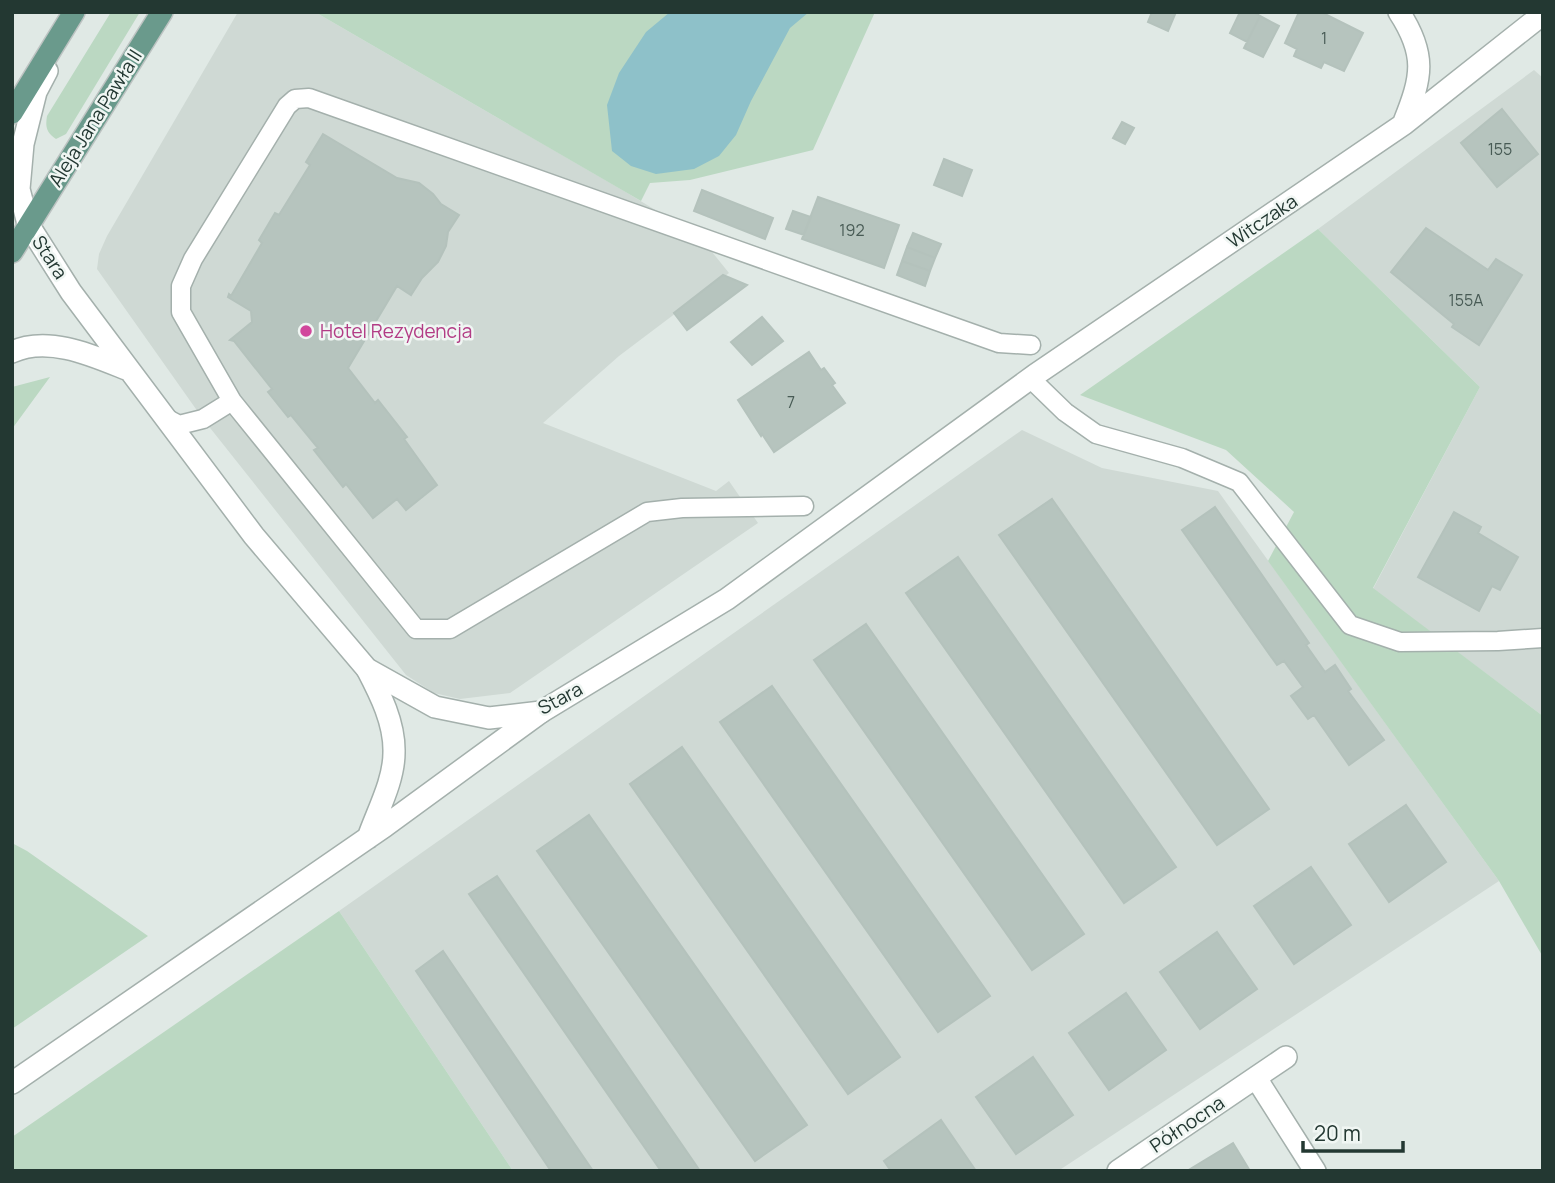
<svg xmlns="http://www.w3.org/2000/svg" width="1555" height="1183" viewBox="0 0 1555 1183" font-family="Manrope,sans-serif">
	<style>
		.built { fill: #cfd9d4 }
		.green { fill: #bbd8c2 }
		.water { fill: #8ec1c9 }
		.building { fill: #b6c4be; stroke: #b4c2bc; stroke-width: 2 }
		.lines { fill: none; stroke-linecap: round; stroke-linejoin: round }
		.service-casing { stroke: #a4b0ac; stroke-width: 21 }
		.minor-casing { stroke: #a4b0ac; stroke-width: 24 }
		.tertiary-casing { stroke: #a4b0ac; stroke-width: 24 }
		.primary-casing { stroke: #bdc3c2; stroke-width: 24 }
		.service { stroke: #fff; stroke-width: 18 }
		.minor { stroke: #fff; stroke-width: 21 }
		.tertiary { stroke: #fff; stroke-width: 21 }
		.primary { stroke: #6a9a8c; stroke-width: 21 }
		.hotel-dot { fill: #d1479c; stroke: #f0f6f3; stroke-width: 2.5 }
		.labels { text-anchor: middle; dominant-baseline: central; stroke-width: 5; stroke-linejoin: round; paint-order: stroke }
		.number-label { font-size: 16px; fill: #485b55 }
		.street-label { font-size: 19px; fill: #233832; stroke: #f0f6f3 }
		.hotel-label { font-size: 19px; fill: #b23c85; stroke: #f0f6f3; text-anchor: start }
	</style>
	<rect width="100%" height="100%" fill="#e0e9e5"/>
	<path class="built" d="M 238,12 L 315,12 L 624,191 L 700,237 L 729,273 L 619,356 L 543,423 L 716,491 L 729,481 L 758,523 L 510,693 L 460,699 L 434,693 L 406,675 L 203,419 L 97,269 L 99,254 L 107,236 Z
		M 1534,70 L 1543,78 L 1543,716 L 1373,589 L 1480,387 L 1318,229 Z
		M 1022,430 L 1102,468 L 1218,491 L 1499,881 L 1058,1171 L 513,1171 L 339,911 Z"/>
	<path class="green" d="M 111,12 L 140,12 L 66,134 L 56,139 C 47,133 45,128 47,116 Z
		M 315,12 L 875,12 L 813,150 L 690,180 L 650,183 L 641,201 Z
		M 1318,229 L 1480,387 L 1373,588 L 1543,716 L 1543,957 L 1499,881 L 1268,561 L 1294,512 L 1226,450 L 1080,395 Z
		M 50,377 L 12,429 L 12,387 Z
		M 12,843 L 27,851 L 148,936 L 12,1029 Z
		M 339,911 L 513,1171 L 12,1171 L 12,1137 Z"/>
	<path class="water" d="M 670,12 L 809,12 L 790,28 L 751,101 L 736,135 L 719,156 L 694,169 L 656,174 L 631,166 L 612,151 L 607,105 L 619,73 L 646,32 Z"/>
	<path class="building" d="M 1152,12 L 1176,12 L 1168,31 L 1148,22 Z
		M 1240,12 L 1253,12 L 1260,16 L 1247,42 L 1230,33 Z
		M 1299,12 L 1321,12 L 1363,33 L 1344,71 L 1324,62 L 1321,68 L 1294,56 L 1297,49 L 1285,43 Z
		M 1260,16 L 1279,26 L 1263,57 L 1244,48 Z
		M 1502,109 L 1538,154 L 1497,187 L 1461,143 Z
		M 1122,122 L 1134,128 L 1125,144 L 1113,138 Z
		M 323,134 L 397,178 L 419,183 L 433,194 L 441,204 L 459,215 L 448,232 L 446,246 L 438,262 L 422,278 L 411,295 L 397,286 L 348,368 L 375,403 L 378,400 L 407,437 L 404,439 L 437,485 L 406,510 L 397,499 L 373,518 L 346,484 L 343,487 L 314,450 L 318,448 L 291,415 L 288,417 L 268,392 L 272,389 L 234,341 L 230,340 L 252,322 L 251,311 L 228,297 L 229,294 L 231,296 L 262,243 L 259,240 L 275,213 L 279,215 L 310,165 L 306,162 Z
		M 944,159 L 972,170 L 962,196 L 934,185 Z
		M 702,190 L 773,218 L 765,239 L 694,211 Z
		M 818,197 L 899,225 L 884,268 L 802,239 Z
		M 793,211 L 811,217 L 804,235 L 786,229 Z
		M 1426,228 L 1488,270 L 1496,259 L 1522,275 L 1479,345 L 1452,327 L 1454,324 L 1391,272 Z
		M 913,233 L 941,244 L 935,258 L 907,247 Z
		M 907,247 L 935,258 L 930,271 L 902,261 Z
		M 902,261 L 930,271 L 925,286 L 897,275 Z
		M 723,275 L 747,285 L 687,330 L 674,313 Z
		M 762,317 L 783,341 L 752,365 L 731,342 Z
		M 809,352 L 821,370 L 824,368 L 835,383 L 832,385 L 845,403 L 774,452 L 762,434 L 761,436 L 738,400 Z
		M 1052,499 L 1269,809 L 1217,845 L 999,535 Z
		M 1215,507 L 1309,643 L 1306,645 L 1325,672 L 1335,665 L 1351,689 L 1348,691 L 1384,740 L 1349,765 L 1314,715 L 1308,719 L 1291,696 L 1303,687 L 1284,661 L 1277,665 L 1182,530 Z
		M 1454,512 L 1481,527 L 1478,533 L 1518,557 L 1500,590 L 1492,586 L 1479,611 L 1418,577 Z
		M 958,557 L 1176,867 L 1124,903 L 906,593 Z
		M 866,624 L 1084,934 L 1032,970 L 814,660 Z
		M 772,686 L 990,996 L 938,1032 L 720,722 Z
		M 682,747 L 900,1057 L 848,1094 L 630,784 Z
		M 1406,805 L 1446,862 L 1389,902 L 1349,844 Z
		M 589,815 L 807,1125 L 755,1161 L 537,851 Z
		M 1311,867 L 1351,925 L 1294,964 L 1254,906 Z
		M 497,876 L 700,1171 L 661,1171 L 469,894 Z
		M 1217,932 L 1257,989 L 1200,1029 L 1160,972 Z
		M 443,951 L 593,1171 L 551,1171 L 416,971 Z
		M 1126,993 L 1166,1050 L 1109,1090 L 1069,1033 Z
		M 1033,1057 L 1073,1115 L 1016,1154 L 976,1097 Z
		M 941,1120 L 976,1171 L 891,1171 L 884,1161 Z
		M 1233,1143 L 1250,1171 L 1187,1171 Z"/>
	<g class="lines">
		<g class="service-casing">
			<path id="service" d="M 1031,379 L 1065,412 L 1096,434 L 1182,458 L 1239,482 L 1350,625 L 1400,642 L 1498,641 L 1543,638
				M 164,417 L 179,425 L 203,419 L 232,401
				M 804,506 L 682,508 L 647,512 L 450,629 L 416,629 L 232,401 L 181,312 L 181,286 L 193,259 L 287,106 L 295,99 L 309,98 L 999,343 L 1031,345"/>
		</g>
		<g class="minor-casing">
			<path id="minor" d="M 367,669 C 380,694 395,723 394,753 C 394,781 377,812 368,838
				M 1256,1078 L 1315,1171
				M 12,1083 L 385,826 L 541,712
				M 1118,1171 L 1286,1057"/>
		</g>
		<g class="tertiary-casing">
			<path id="tertiary" d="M 1399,12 C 1427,55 1422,77 1404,122
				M 47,71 L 36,92 L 23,144 L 19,189 L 28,224 L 71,292 L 254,536 L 367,669 L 435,707 L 489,718 L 541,712 L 727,599 L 1035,375 L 1404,124 L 1543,14
				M 12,352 C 48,335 94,356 126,369"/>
		</g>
		<g class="primary-casing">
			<path id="primary" d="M 12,113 L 74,12
				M 12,252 L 162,12"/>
		</g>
		<use href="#service" class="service"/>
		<use href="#minor" class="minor"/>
		<use href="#tertiary" class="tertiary"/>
		<use href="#primary" class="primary"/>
	</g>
	<circle class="hotel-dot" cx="306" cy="331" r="7"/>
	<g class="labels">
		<g class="number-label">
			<text x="1324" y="38">1</text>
			<text x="1500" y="149">155</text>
			<text x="852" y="230">192</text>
			<text x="1466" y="300">155A</text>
			<text x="791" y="402">7</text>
		</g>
		<g class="street-label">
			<text transform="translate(95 118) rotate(-58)">Aleja Jana Pawła II</text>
			<text transform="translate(1262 221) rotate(-34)">Witczaka</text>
			<text transform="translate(50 257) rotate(57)">Stara</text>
			<text transform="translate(560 698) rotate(-28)">Stara</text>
			<text transform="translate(1187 1124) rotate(-34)">Północna</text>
		</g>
		<g class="hotel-label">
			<text x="320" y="331">Hotel Rezydencja</text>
		</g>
	</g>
	<rect width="1555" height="1183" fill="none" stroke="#233832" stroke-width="28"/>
	<path d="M1303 1141v10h100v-10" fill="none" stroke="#233832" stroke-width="3.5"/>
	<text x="1314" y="1141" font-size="21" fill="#233832" stroke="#f0f6f3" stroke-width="5" paint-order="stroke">20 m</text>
</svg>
